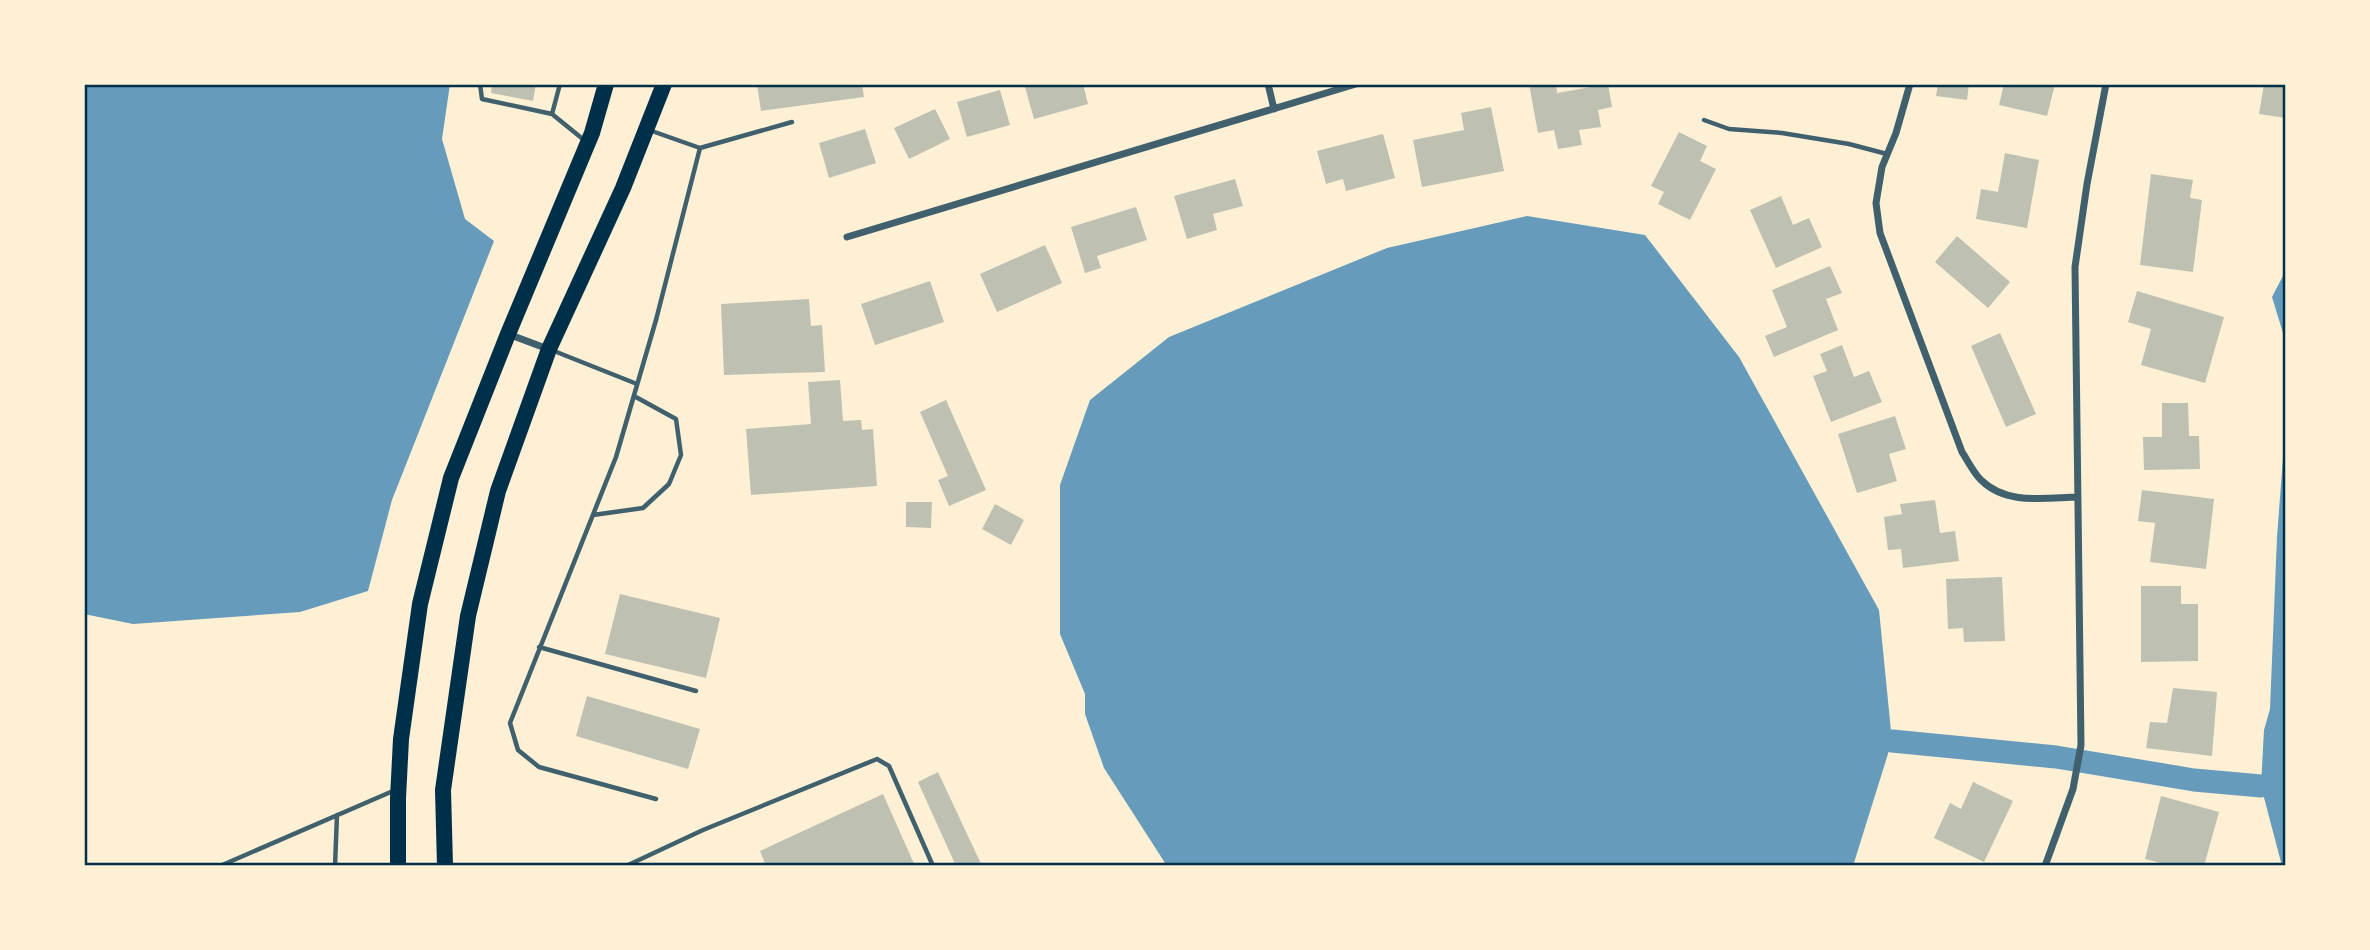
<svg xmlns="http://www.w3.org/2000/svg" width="2370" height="950" viewBox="0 0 2370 950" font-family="Rubik,sans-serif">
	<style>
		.water { fill: #669bbc }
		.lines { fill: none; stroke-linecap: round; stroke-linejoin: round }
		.canal { stroke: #669bbc; stroke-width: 23 }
		.building { fill: #bec0b2 }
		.service { stroke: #3f606c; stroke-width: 4.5 }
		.minor { stroke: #3f606c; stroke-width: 7 }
		.primary { stroke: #003049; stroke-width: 16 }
		.neatline { fill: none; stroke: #003049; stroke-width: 2.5 }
	</style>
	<rect width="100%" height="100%" fill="#fdf0d5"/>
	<path class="water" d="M 84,84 L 450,84 L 442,139 L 465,219 L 494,241 L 392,500 L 368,591 L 300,612 L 133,624 L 84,614 Z
		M 1527,216 L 1645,235 L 1739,357 L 1879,610 L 1892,741 L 1853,866 L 1167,866 L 1104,768 L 1085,714 L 1085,694 L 1060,634 L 1060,485 L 1090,400 L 1169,337 L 1387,248 Z
		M 2286,270 L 2286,343 L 2272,297 Z
		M 2286,418 L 2286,866 L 2282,866 L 2261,786 L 2264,730 L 2270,709 L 2277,537 Z"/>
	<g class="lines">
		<path class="canal" d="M 1892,741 L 2056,757 L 2194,780 L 2261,786"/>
	</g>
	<path class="building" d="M 492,84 L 536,84 L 533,101 L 491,93 Z
		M 757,84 L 862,84 L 864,97 L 761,111 Z
		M 1034,84 L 1083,84 L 1088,104 L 1034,119 L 1025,87 Z
		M 1529,84 L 1556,84 L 1557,93 L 1608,84 L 1612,107 L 1598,110 L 1601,127 L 1579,130 L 1582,145 L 1558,149 L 1554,130 L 1538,133 Z
		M 1938,84 L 1969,84 L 1967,100 L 1936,96 Z
		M 2004,84 L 2055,84 L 2047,116 L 1999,105 Z
		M 2264,84 L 2286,84 L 2286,118 L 2259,114 Z
		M 1000,90 L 1010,125 L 967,137 L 957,102 Z
		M 1491,107 L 1504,171 L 1422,187 L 1413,140 L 1464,130 L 1461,113 Z
		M 935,109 L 950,139 L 909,159 L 894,128 Z
		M 865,129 L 876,163 L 829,178 L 819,143 Z
		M 1679,132 L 1707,146 L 1700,161 L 1716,169 L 1690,220 L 1658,204 L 1664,192 L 1651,186 Z
		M 1383,134 L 1395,178 L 1346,191 L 1343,179 L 1326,184 L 1317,151 Z
		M 2005,153 L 2039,160 L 2027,228 L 1976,219 L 1981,189 L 1998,192 Z
		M 2151,174 L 2193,180 L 2190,198 L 2202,200 L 2193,272 L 2140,265 Z
		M 1235,179 L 1243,206 L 1213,214 L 1217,230 L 1187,239 L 1174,196 Z
		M 1781,196 L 1793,225 L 1809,218 L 1822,247 L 1776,268 L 1750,210 Z
		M 1136,207 L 1147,240 L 1097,256 L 1101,268 L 1085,273 L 1071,227 Z
		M 1957,236 L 2010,282 L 1988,308 L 1935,262 Z
		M 1045,245 L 1062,283 L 997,312 L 980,274 Z
		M 1830,266 L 1842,293 L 1826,299 L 1838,330 L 1774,357 L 1765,336 L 1787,327 L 1772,290 Z
		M 930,281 L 944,322 L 875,345 L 861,304 Z
		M 2137,291 L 2224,317 L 2205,383 L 2141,365 L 2151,329 L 2128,322 Z
		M 809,299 L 811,326 L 822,325 L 825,372 L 724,375 L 721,304 Z
		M 2000,333 L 2036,414 L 2006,427 L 1971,346 Z
		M 1842,345 L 1854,377 L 1869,371 L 1882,402 L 1831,422 L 1813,376 L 1827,371 L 1820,354 Z
		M 840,380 L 843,421 L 861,420 L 862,430 L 873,429 L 877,486 L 751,495 L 746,429 L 811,424 L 808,382 Z
		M 946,400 L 986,490 L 949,506 L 938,480 L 948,476 L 920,412 Z
		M 2162,403 L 2188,403 L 2189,436 L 2199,436 L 2200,469 L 2144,470 L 2143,437 L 2162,437 Z
		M 1895,416 L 1906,449 L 1889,454 L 1897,481 L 1857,493 L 1838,434 Z
		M 2142,490 L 2214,499 L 2206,569 L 2150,562 L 2155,523 L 2138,521 Z
		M 1935,500 L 1940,533 L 1955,531 L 1959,561 L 1903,568 L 1901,549 L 1888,550 L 1884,517 L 1902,514 L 1900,504 Z
		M 906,502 L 932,502 L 931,528 L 906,527 Z
		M 995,504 L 1024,520 L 1011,545 L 982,529 Z
		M 2002,577 L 2005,641 L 1964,642 L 1963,628 L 1948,629 L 1946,579 Z
		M 2141,586 L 2181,586 L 2181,604 L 2198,604 L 2198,661 L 2141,662 Z
		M 620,594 L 720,618 L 706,678 L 605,654 Z
		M 2173,688 L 2217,692 L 2212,756 L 2146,748 L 2150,722 L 2167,723 Z
		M 587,696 L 700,729 L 688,769 L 576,736 Z
		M 938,772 L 982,866 L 956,866 L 918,782 Z
		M 1973,782 L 2013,801 L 1984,862 L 1934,838 L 1950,803 L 1961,809 Z
		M 883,794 L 915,866 L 766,866 L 760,851 Z
		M 2161,796 L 2219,812 L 2204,866 L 2172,866 L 2145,859 Z"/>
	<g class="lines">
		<path class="service" d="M 480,84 L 482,99 L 552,114 L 560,84
			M 552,114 L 584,140
			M 1704,120 L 1729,129 L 1782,133 L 1849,144 L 1887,154
			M 649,130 L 700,148 L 792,122
			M 554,351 L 637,384
			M 593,515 L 643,508 L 669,484 L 681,455 L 676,419 L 634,396
			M 539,647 L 696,691
			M 656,799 L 539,767 L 518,750 L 510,723 L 616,457 L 656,320 L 700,148
			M 220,866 L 393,791
			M 335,866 L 337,815
			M 626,866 L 703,830 L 877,759 L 889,766 L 933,866"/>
		<path class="minor" d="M 1268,84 L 1274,109
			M 1910,84 L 1896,133 L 1882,167 L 1876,203 L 1880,233 L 1962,452 C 1968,461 1973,472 1981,480 C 2006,505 2044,498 2077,497
			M 847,237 L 1356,84
			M 508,334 L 548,349
			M 2045,866 L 2073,789 L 2081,745 L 2075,267 L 2087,184 L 2106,84"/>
		<path class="primary" d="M 398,866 L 398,798 L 401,739 L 420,604 L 451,478 L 508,334 L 592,133 L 606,84
			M 445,866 L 443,790 L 468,616 L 498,491 L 549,349 L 623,188 L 664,84"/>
	</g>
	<rect width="2370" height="950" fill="none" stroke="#fdf0d5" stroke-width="172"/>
	<rect x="86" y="86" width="2198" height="778" class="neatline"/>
</svg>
